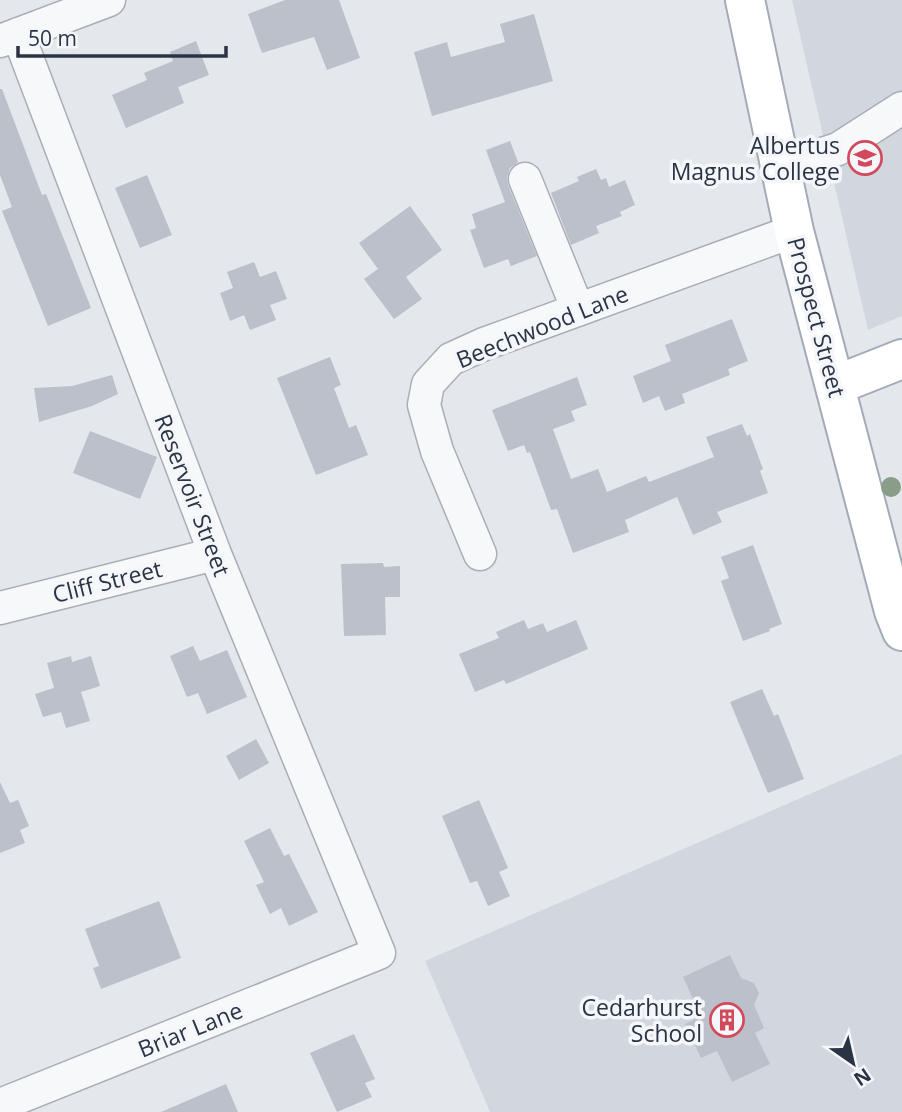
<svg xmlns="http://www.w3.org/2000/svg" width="902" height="1112" viewBox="0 0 902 1112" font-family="'Open Sans',sans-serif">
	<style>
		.built { fill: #d2d6de }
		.building { fill: #bbc0ca }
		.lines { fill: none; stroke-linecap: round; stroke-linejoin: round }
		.minor-casing { stroke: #a9aeb7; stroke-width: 35 }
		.major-casing { stroke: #a3abb8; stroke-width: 42 }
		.minor { stroke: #f7f8fa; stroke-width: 32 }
		.major { stroke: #fff; stroke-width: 38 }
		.tree { fill: #899d89 }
		.labels { text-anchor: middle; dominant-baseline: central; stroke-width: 7; stroke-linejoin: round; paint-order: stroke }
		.poi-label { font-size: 23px; fill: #2b3445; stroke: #f4f6f9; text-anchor: end }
		.street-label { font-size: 23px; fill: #2b3445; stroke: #f4f6f9 }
	</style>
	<rect width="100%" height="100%" fill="#e4e7ec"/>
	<path class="built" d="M 792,0 L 902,0 L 902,316 L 868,330 Z
		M 902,754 L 902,1112 L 490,1112 L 425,961 Z"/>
	<path class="building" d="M 285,0 L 339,0 L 360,58 L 327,70 L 314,37 L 262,53 L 248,14 Z
		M 534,14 L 553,81 L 432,116 L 414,52 L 447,42 L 451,57 L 505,42 L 500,24 Z
		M 196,41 L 209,75 L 178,87 L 184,103 L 126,128 L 112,95 L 147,80 L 144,73 L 173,61 L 170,52 Z
		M 0,89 L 2,89 L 42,195 L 46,194 L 91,308 L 48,326 L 2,211 L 12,207 L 0,175 Z
		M 510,141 L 518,162 L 510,168 L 507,177 L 508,185 L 537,256 L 511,266 L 508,259 L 484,268 L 470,230 L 476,228 L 472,214 L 505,202 L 486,150 Z
		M 596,169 L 601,180 L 606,178 L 609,187 L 625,180 L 635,205 L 620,212 L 622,216 L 596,226 L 599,233 L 571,245 L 551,193 L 579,181 L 577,177 Z
		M 147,175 L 172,235 L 140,248 L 115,188 Z
		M 410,206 L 442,250 L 406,277 L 422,299 L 394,319 L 364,279 L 378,269 L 359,243 Z
		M 254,262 L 260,277 L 276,271 L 287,299 L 270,305 L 276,320 L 250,330 L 244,315 L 230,321 L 220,293 L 233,288 L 227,272 Z
		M 732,319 L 748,361 L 728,369 L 730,375 L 682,394 L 685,403 L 665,411 L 659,396 L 643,403 L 633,376 L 671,361 L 665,345 Z
		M 330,357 L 341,385 L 334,388 L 349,428 L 356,425 L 368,455 L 316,475 L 277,378 Z
		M 112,375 L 118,394 L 92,406 L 39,422 L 34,388 L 72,386 Z
		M 577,377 L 587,405 L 571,411 L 575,421 L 553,429 L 571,479 L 598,469 L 607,492 L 646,476 L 649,482 L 714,457 L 706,437 L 742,424 L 747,436 L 750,434 L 763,469 L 760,471 L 768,493 L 717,512 L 722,522 L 693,535 L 677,497 L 625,520 L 629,532 L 573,553 L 557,509 L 551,510 L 530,452 L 527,453 L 524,445 L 508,451 L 492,410 Z
		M 90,431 L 157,457 L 140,499 L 73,473 Z
		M 753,545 L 782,624 L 769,629 L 770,631 L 743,641 L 721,581 L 729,578 L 721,557 Z
		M 383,563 L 384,567 L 400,566 L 400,597 L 385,597 L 386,635 L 344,636 L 341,564 Z
		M 524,620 L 528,629 L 543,623 L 547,632 L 576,620 L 588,649 L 506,684 L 504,680 L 475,692 L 459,654 L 499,638 L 496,632 Z
		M 193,646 L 200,661 L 227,650 L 247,697 L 207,714 L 198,693 L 187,697 L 170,656 Z
		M 71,656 L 72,662 L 91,656 L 100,686 L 81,692 L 90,721 L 66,728 L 61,712 L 43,717 L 35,694 L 54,688 L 47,663 Z
		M 762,689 L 774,716 L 778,714 L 804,779 L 768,793 L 730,702 Z
		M 256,739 L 269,763 L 239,780 L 226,756 Z
		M 0,782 L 10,803 L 18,800 L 29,826 L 20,830 L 25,843 L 0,853 Z
		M 479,800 L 508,868 L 499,872 L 510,896 L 488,906 L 477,881 L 470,883 L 442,816 Z
		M 270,828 L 284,856 L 289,854 L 318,912 L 289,926 L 281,908 L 270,914 L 256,885 L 264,882 L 244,841 Z
		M 159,901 L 181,958 L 101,989 L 93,968 L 99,966 L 85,929 Z
		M 730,955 L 741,978 L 754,983 L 759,993 L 754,1005 L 764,1028 L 755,1033 L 770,1064 L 732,1082 L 717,1051 L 701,1058 L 685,1024 L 701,1016 L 683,977 Z
		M 354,1034 L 375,1079 L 365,1083 L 372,1097 L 337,1112 L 310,1053 Z
		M 226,1084 L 238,1112 L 161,1112 Z"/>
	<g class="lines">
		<g class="minor-casing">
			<path id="minor" d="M 0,41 L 109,0
				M 780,168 L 838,149 L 902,108
				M 525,179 L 578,310
				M 480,554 L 437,451 L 424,405 L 428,384 L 451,359 L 484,344 L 794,231
				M 0,608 L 215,554
				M 0,1105 L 379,953 L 215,554 L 18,34"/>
		</g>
		<g class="major-casing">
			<path id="major" d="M 745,0 L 794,231 L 894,611 L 902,631
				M 836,385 L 902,359"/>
		</g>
		<use href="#minor" class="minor"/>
		<use href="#major" class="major"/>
	</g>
	<circle class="tree" cx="891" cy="487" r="10"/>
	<defs>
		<g id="university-ring" transform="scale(1.75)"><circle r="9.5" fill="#f4f6f9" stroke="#d1495b" stroke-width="1.5"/><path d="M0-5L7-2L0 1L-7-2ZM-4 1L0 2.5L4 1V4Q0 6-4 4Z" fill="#d1495b"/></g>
		<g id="building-ring" transform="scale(1.75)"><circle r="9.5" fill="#f4f6f9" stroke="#d1495b" stroke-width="1.5"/><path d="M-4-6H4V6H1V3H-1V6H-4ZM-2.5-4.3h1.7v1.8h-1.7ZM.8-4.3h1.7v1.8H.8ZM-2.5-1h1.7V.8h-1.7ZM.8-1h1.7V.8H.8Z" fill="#d1495b"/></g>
	</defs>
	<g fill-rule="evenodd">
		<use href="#university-ring" x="865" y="158"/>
		<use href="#building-ring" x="727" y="1020"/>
	</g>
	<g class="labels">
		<g class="poi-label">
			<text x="840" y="145">Albertus<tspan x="840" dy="26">Magnus College</tspan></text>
			<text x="702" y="1007">Cedarhurst<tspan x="702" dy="26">School</tspan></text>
		</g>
		<g class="street-label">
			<text transform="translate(817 317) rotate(75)">Prospect Street</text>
			<text transform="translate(542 326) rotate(-22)">Beechwood Lane</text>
			<text transform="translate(193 495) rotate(69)">Reservoir Street</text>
			<text transform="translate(107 581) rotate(-14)">Cliff Street</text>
			<text transform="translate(190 1029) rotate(-22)">Briar Lane</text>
		</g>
	</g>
	<g transform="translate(853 1063) rotate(146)" stroke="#f4f6f9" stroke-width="5" paint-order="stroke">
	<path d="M0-5L12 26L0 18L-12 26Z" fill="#2b3445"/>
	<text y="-10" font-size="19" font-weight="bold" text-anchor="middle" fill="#2b3445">N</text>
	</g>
	<path d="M18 46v10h208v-10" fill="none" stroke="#2b3445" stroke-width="3.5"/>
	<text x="28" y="46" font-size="21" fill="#2b3445" stroke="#f4f6f9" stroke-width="5" paint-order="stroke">50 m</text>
</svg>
